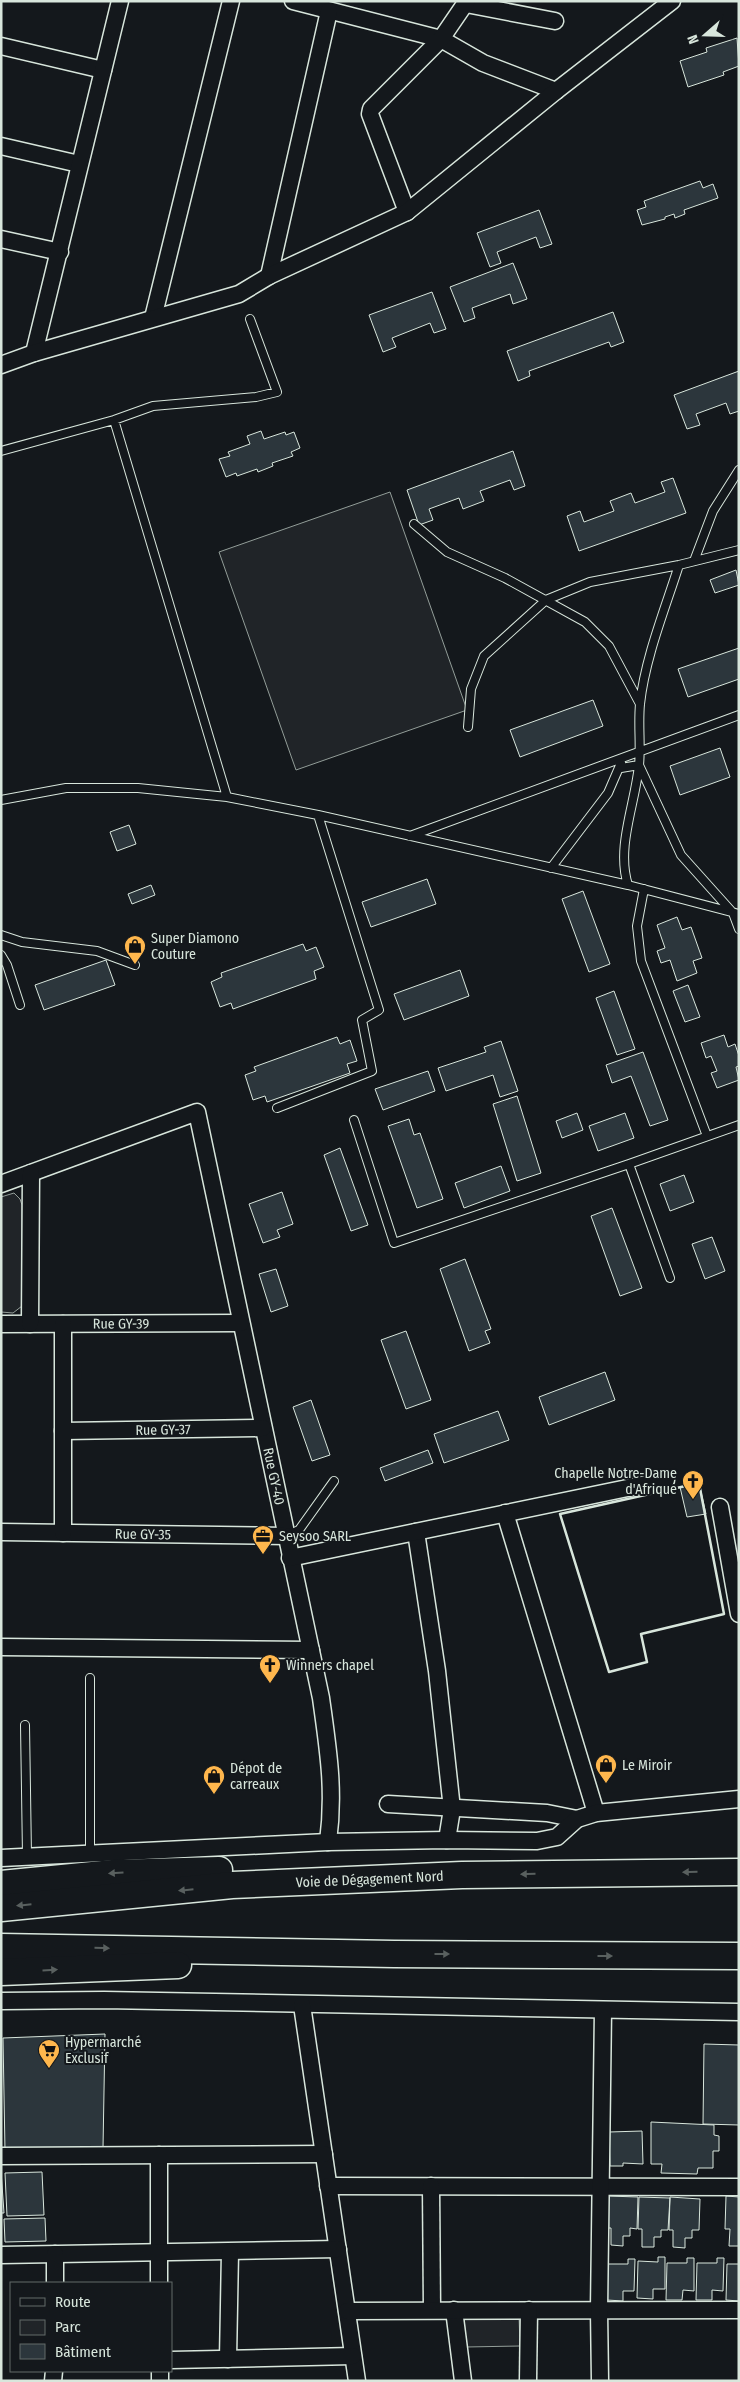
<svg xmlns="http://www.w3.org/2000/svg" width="740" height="2382" viewBox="0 0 740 2382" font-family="'Fira Sans Condensed',sans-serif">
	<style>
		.green { fill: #202428; stroke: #939e99 }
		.building { fill: #2c363c; stroke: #d8e6dc }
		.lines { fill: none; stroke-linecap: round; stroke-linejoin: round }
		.service-casing { stroke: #d8e6dc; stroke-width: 10 }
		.minor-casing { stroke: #d8e6dc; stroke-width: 19 }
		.trunk-casing { stroke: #d8e6dc; stroke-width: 29 }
		.service { stroke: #14181c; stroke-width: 8 }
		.minor { stroke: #14181c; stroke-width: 16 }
		.trunk { stroke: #14181c; stroke-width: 26 }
		.wall { stroke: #d8e6dc; stroke-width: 2.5 }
		.oneway { fill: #59605f }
		.labels { text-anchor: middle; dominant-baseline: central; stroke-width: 4; stroke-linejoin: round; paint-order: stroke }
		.poi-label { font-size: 14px; fill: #d8e6dc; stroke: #14181c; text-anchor: start }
		.street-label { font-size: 14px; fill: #d8e6dc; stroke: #14181c }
	</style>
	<rect width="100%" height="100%" fill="#14181c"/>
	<path class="green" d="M 390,492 L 467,710 L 296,770 L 219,552 Z
		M 14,1193 L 20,1199 L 22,1205 L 22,1306 L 13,1313 L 1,1312 L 1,1197 Z
		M 519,2315 L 520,2346 L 466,2347 L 464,2318 Z"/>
	<path class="building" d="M 737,38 L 739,66 L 723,72 L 724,75 L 688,87 L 680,61 L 707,52 L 706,48 Z
		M 700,181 L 703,188 L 713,184 L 718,198 L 684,210 L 685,214 L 675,218 L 674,214 L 665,217 L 665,219 L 642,225 L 637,210 L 646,207 L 644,201 Z
		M 539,210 L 552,244 L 540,248 L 536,237 L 497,252 L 501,263 L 490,267 L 477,233 Z
		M 513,263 L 527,299 L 513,304 L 510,294 L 472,308 L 475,318 L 464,322 L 450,287 Z
		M 432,292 L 446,329 L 434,333 L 430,323 L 392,338 L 396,347 L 383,352 L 369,315 Z
		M 613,312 L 624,342 L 611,347 L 609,342 L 529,371 L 530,376 L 518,381 L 507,351 Z
		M 739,371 L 739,411 L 730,414 L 726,403 L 696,414 L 700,425 L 687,429 L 674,395 Z
		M 261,431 L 264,439 L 285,432 L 286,435 L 294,432 L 300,448 L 291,452 L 293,456 L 272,463 L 273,466 L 258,472 L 257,469 L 237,476 L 236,473 L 226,477 L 219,459 L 230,456 L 228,452 L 250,444 L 247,436 Z
		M 513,451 L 525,486 L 514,490 L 510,480 L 480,491 L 484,501 L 463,509 L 459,498 L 429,509 L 433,520 L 419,525 L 407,490 Z
		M 673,478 L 686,513 L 579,551 L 567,516 L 580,511 L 584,522 L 614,511 L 610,501 L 631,493 L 635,503 L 665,492 L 661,482 Z
		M 736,570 L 739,585 L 715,593 L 710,580 Z
		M 739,648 L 739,679 L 688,697 L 678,669 Z
		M 593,700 L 603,726 L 520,757 L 510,730 Z
		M 720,748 L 730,777 L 680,795 L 670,766 Z
		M 129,825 L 136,844 L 117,851 L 110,832 Z
		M 427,879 L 436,904 L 371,927 L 362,902 Z
		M 151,885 L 155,895 L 132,904 L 128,894 Z
		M 583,891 L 610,964 L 589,972 L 562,899 Z
		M 677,917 L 682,930 L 691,927 L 702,958 L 693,961 L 697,973 L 677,981 L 670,960 L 661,963 L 657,951 L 665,948 L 657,925 Z
		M 303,944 L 306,951 L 316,947 L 324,967 L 314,971 L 316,979 L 233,1009 L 231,1003 L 220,1007 L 211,982 L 222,977 L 221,973 Z
		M 106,960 L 115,985 L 44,1010 L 35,985 Z
		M 460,970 L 469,996 L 404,1020 L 394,994 Z
		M 688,985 L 700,1017 L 685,1022 L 673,991 Z
		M 614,991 L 635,1049 L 617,1055 L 596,998 Z
		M 724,1035 L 728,1047 L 735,1044 L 739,1056 L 739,1066 L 736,1067 L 739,1080 L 717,1088 L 711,1073 L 717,1071 L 711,1056 L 706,1058 L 701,1043 Z
		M 337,1037 L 340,1044 L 350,1040 L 357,1061 L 347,1064 L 350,1073 L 267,1102 L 265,1096 L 253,1100 L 245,1075 L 256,1071 L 254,1067 Z
		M 501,1041 L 518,1091 L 500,1097 L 493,1075 L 446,1091 L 438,1068 L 486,1052 L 484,1047 Z
		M 643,1052 L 668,1120 L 650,1126 L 631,1076 L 612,1083 L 606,1065 Z
		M 428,1071 L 435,1091 L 383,1110 L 375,1089 Z
		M 517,1096 L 541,1173 L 517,1181 L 493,1104 Z
		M 577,1113 L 583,1130 L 562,1138 L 556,1121 Z
		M 625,1113 L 634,1138 L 598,1151 L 589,1126 Z
		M 409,1119 L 414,1135 L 420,1133 L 443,1199 L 417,1208 L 388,1126 Z
		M 340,1148 L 368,1225 L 351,1231 L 324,1155 Z
		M 501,1166 L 510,1191 L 464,1208 L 455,1183 Z
		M 684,1175 L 694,1202 L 670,1211 L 660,1184 Z
		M 282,1192 L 293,1224 L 277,1230 L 280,1237 L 263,1243 L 249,1204 Z
		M 612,1208 L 642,1288 L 620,1296 L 591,1216 Z
		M 712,1237 L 725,1271 L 705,1279 L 692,1244 Z
		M 465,1259 L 491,1329 L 485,1331 L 490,1343 L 469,1351 L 440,1269 Z
		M 276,1269 L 288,1306 L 271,1312 L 259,1274 Z
		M 406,1331 L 431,1400 L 406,1409 L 381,1340 Z
		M 605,1372 L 615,1400 L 549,1425 L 539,1397 Z
		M 311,1400 L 330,1455 L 312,1461 L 293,1407 Z
		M 498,1411 L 509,1440 L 444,1463 L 434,1434 Z
		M 428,1450 L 433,1463 L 385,1481 L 380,1468 Z
		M 699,1483 L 706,1514 L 687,1517 L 680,1487 Z
		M 105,2034 L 103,2148 L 5,2151 L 3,2038 Z
		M 704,2044 L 739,2045 L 739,2125 L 703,2124 Z
		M 651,2122 L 714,2125 L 714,2135 L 719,2136 L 719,2151 L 713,2151 L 713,2168 L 698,2168 L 697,2174 L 661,2173 L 662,2164 L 651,2164 Z
		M 642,2131 L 643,2164 L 623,2163 L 623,2166 L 610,2166 L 609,2132 Z
		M 1,2171 L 4,2213 L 1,2213 Z
		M 42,2172 L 44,2215 L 7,2216 L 5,2173 Z
		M 608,2196 L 638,2197 L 637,2229 L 630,2228 L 630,2236 L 623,2236 L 623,2246 L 611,2245 L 611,2228 L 607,2228 Z
		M 726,2196 L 739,2197 L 739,2246 L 729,2246 L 730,2229 L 725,2229 Z
		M 639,2197 L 670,2198 L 668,2230 L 661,2230 L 661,2237 L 654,2237 L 654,2247 L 642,2247 L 642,2229 L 638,2229 Z
		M 670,2197 L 700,2199 L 699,2230 L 692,2230 L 692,2238 L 685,2238 L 685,2248 L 673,2247 L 673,2230 L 669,2230 Z
		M 45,2218 L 46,2241 L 5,2242 L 4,2219 Z
		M 658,2257 L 665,2257 L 665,2289 L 653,2289 L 653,2299 L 637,2298 L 638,2261 L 658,2262 Z
		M 687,2258 L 694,2258 L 694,2291 L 683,2290 L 682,2300 L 666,2300 L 667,2263 L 687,2263 Z
		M 717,2258 L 724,2258 L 723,2291 L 712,2290 L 712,2300 L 696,2300 L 697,2263 L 717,2263 Z
		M 628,2259 L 635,2259 L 634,2291 L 623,2291 L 623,2301 L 607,2300 L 608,2264 L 628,2264 Z
		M 727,2264 L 739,2264 L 739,2301 L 726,2300 Z"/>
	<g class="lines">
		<g class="service-casing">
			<path id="service" d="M 114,420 L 227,797
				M 1,451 L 114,420 L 153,406 L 256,397 L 277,392 L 250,319
				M 414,524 L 447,552 L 505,578 L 585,622 L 609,646 L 640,704
				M 694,561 L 713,511 L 739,470
				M 468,727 L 471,689 L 484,656 L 546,600 L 590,582 L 679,565 L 739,550
				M 621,768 L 639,765 L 681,855 L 733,913 L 739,929
				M 1,800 L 66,788 L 138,788 L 227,797 L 318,815 L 628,885 L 739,914
				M 410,836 L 739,715
				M 551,868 L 608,793 L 621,763
				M 628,885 C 616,847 635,805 639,765 C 641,745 638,725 640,704 C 645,658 665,609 679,565
				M 644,889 L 637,926 L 641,961 L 707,1136
				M 1,935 L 22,942 L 97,951 L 135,965
				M 1,955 L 7,965 L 20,1005
				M 277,1108 L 372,1071 L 362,1020 L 379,1010 L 318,815
				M 354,1120 L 394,1243 L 629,1164 L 739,1125
				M 629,1164 L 670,1278
				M 286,1536 L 299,1530 L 334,1481
				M 25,1725 L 27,1856
				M 90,1853 L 90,1678"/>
		</g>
		<g class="minor-casing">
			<g id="minor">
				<path d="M 293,1 L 441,39 L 483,63 L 556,91"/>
				<path d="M 466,4 L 555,21"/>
				<path d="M 1,46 L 103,70"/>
				<path d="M 1,146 L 79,164"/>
				<path d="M 407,212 L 370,114 L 371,109 L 441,39 L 467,1"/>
				<path d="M 1,239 L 60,252"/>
				<path d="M 269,276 L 329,11"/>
				<path d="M 153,318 L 231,1"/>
				<path d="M 34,353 L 120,1"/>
				<path d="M 1,365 L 34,353 L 239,294 L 269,276 L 407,212 L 556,91 L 672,1"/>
				<path id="s1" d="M 1,1184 L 197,1112 L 321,1698 C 328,1749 335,1790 328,1842"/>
				<path id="s2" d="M 1,1324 L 241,1323"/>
				<path d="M 30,1324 L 31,1173"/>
				<path id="s3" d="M 63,1431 L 263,1428"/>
				<path d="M 720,1507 L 739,1614"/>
				<path d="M 505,1513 L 596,1813"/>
				<path id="s4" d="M 1,1532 L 286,1536"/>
				<path d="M 416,1532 L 437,1671 L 452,1809 L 447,1840"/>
				<path d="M 63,1533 L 63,1324"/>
				<path d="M 290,1558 L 666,1480"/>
				<path d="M 1,1647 L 311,1650"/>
				<path d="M 388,1804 L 547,1813 L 577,1819"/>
				<path d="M 1,1858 L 328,1842 L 447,1840 L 537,1841 L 557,1837 L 577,1819 L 596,1813 L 739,1799"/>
				<path d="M 1,2001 L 104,2000 L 739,2012"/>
				<path d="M 302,2005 L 357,2381"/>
				<path d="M 159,2155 L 159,2283"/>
				<path d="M 1,2156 L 324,2154"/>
				<path d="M 328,2186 L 739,2187"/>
				<path d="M 431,2186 L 432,2310"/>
				<path d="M 1,2255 L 338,2249"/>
				<path d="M 55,2283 L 55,2254"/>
				<path d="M 454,2310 L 463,2381"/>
				<path d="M 347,2311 L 739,2310"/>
				<path d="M 228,2359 L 230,2252"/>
				<path d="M 171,2360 L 353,2356"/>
				<path d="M 53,2381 L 54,2371"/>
				<path d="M 160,2381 L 160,2371"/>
				<path d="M 528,2381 L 529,2310"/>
				<path d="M 600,2381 L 599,2310 L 603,2010"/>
			</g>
		</g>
		<g class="trunk-casing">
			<g id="trunk">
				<path d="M 1,1884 L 113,1873 L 219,1870"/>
				<path id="s5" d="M 1,1908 L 232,1885 L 462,1875 L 739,1872"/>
				<path d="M 1,1947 L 394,1954 L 739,1956"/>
				<path d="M 1,1972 L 178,1965"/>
			</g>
		</g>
		<use href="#service" class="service"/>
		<use href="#minor" class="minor"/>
		<use href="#trunk" class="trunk"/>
		<path class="wall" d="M 699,1483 L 724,1614 L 641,1634 L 647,1662 L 609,1672 L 560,1514 Z"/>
	</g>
	<defs><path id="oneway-solid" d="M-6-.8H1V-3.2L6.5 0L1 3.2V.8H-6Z" transform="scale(1.25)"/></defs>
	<g class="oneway">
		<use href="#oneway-solid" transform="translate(690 1872) rotate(179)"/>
		<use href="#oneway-solid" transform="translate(116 1873) rotate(177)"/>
		<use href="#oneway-solid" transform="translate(528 1874) rotate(179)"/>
		<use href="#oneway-solid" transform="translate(186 1890) rotate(174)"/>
		<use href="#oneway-solid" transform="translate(24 1905) rotate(174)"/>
		<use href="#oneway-solid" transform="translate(102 1948) rotate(1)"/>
		<use href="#oneway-solid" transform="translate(442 1954)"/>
		<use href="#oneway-solid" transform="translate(605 1956)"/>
		<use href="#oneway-solid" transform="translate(50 1970) rotate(-3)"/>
	</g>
	<defs>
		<g id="shop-pin" transform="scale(1.125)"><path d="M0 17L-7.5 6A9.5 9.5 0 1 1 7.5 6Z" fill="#ffb74d" stroke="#14181c"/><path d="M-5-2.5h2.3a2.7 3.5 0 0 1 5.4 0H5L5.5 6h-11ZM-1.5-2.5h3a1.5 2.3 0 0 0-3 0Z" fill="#111"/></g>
		<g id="church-pin" transform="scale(1.125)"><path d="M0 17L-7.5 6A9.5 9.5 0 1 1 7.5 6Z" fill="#ffb74d" stroke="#14181c"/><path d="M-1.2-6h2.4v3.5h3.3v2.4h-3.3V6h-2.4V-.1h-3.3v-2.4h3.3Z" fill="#111"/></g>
		<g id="office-pin" transform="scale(1.125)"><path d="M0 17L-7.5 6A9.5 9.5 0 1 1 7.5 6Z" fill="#ffb74d" stroke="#14181c"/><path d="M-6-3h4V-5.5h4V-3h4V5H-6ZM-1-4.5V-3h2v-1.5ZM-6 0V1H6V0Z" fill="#111"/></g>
		<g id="supermarket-pin" transform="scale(1.125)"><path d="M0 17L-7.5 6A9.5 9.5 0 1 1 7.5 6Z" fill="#ffb74d" stroke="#14181c"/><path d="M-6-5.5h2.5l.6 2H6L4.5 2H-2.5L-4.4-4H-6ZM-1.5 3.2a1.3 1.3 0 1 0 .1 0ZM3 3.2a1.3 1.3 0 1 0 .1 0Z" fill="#111"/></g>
	</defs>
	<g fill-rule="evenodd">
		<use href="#shop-pin" x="135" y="946"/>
		<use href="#church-pin" x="693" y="1481"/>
		<use href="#office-pin" x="263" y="1536"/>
		<use href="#church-pin" x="270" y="1665"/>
		<use href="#shop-pin" x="606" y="1765"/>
		<use href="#shop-pin" x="214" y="1776"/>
		<use href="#supermarket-pin" x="49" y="2050"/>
	</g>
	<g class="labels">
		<g class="poi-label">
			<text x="151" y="938">Super Diamono<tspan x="151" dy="16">Couture</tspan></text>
			<text x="677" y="1473" text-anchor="end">Chapelle Notre-Dame<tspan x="677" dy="16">d'Afrique</tspan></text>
			<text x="279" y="1536">Seysoo SARL</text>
			<text x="286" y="1665">Winners chapel</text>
			<text x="622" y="1765">Le Miroir</text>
			<text x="230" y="1768">Dépot de<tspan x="230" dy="16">carreaux</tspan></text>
			<text x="65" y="2042">Hypermarché<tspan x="65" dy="16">Exclusif</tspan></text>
		</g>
		<g class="street-label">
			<text stroke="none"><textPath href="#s2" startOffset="120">Rue GY-39</textPath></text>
			<text stroke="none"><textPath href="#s3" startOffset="100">Rue GY-37</textPath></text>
			<text stroke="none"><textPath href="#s1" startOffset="581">Rue GY-40</textPath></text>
			<text stroke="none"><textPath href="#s4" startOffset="142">Rue GY-35</textPath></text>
			<text stroke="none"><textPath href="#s5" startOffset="370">Voie de Dégagement Nord</textPath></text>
		</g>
	</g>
	<rect width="740" height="2382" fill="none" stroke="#d8e6dc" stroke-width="5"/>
	<rect x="10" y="2282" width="162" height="90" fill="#14181c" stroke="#626a69"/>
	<rect x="20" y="2298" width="25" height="8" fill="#14181c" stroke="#626a69"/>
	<text x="55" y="2307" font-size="15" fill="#d8e6dc">Route</text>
	<rect x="20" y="2320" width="25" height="15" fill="#202428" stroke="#626a69"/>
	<text x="55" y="2332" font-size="15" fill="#d8e6dc">Parc</text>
	<rect x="20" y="2344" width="25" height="15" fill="#2c363c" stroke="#626a69"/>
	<text x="55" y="2357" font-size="15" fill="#d8e6dc">Bâtiment</text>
	<g transform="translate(705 35) rotate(250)" stroke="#14181c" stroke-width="4" paint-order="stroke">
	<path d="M0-4L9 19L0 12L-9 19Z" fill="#d8e6dc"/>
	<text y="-8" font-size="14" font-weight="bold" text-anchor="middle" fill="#d8e6dc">N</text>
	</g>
</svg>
